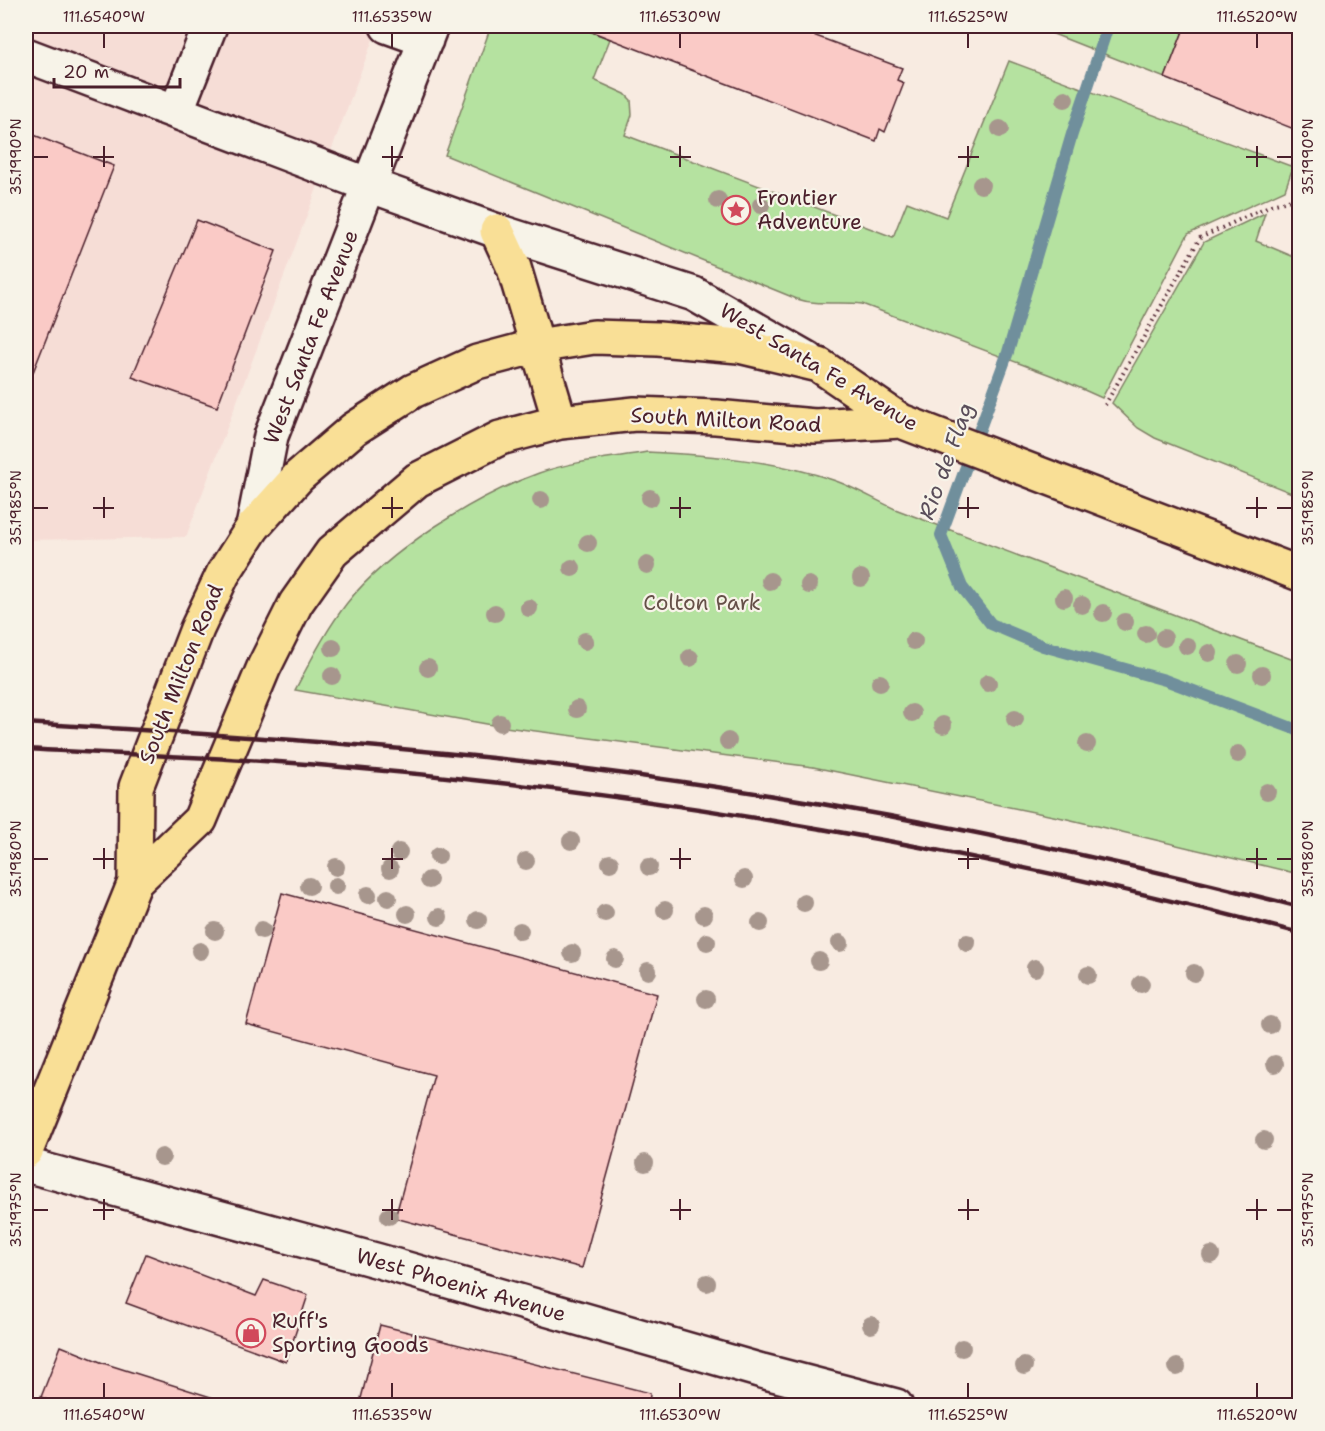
<svg xmlns="http://www.w3.org/2000/svg" width="1325" height="1431" viewBox="0 0 1325 1431" font-family="'Shantell Sans',sans-serif">
	<style>
		.built { fill: #f6ddd6 }
		.green { fill: #b5e2a0; stroke: #808066; stroke-width: 1.5 }
		.lines { fill: none; stroke-linecap: round; stroke-linejoin: round }
		.stream { stroke: #708f9c; stroke-width: 12 }
		.building { fill: #facac6; stroke: #4a1f2b; stroke-width: 1.5 }
		.minor-casing { stroke: #4a1f2b; stroke-width: 38 }
		.major-casing { stroke: #4a1f2b; stroke-width: 38 }
		.path { stroke: #4a1f2b; stroke-width: 4; stroke-dasharray: 1.5 4.5; stroke-linecap: butt }
		.minor { stroke: #f7f3e8; stroke-width: 33 }
		.major { stroke: #f9df96; stroke-width: 33 }
		.rail { stroke: #4a1f2b; stroke-width: 4.5 }
		.tree { fill: #a7968d }
		.ticks { fill: none; stroke: #4a1f2b; stroke-width: 2 }
		.labels { text-anchor: middle; dominant-baseline: central; stroke-width: 4.5; stroke-linejoin: round; paint-order: stroke }
		.poi-label { font-size: 21px; fill: #4a1f2b; stroke: #f7f3e8; text-anchor: start }
		.street-label { font-size: 21px; fill: #4a1f2b; stroke: #f7f3e8 }
		.park-label { font-size: 21px; fill: #655048; stroke: #f7f3e8 }
		.water-label { font-size: 22px; font-style: italic; fill: #5a4e5a; stroke: #f7f3e8 }
		.neatline { fill: none; stroke: #4a1f2b; stroke-width: 2 }
		.ticks-label { font-size: 15px; text-anchor: middle; fill: #4a1f2b }
	</style>
	<rect width="100%" height="100%" fill="#f8ebe1"/>
	<filter id="ink" filterUnits="userSpaceOnUse"><feTurbulence type="fractalNoise" baseFrequency=".0167" numOctaves="2"/><feDisplacementMap in="SourceGraphic" scale="12" xChannelSelector="R" yChannelSelector="G"/><feConvolveMatrix kernelMatrix="1 2 1 2 8 2 1 2 1" color-interpolation-filters="sRGB"/></filter>
	<g filter="url(#ink)">
		<path class="built" d="M 26,26 L 378,26 L 186,537 L 26,540 Z"/>
		<path class="green" d="M 491,26 L 576,26 L 610,39 L 594,80 L 625,94 L 631,100 L 632,115 L 625,135 L 893,237 L 907,202 L 946,217 L 1009,61 L 1293,167 L 1285,190 L 1188,234 L 1102,398 L 1053,376 L 862,304 C 840,301 817,306 797,299 L 445,155 Z
			M 1033,26 L 1185,26 L 1165,78 Z
			M 1265,213 L 1256,241 L 1299,259 L 1299,496 L 1155,438 L 1138,428 L 1112,403 L 1204,242 Z
			M 647,452 C 709,455 774,460 833,480 C 854,487 875,500 895,509 L 1299,662 L 1299,874 L 1063,818 L 813,767 L 498,726 L 295,690 C 311,660 326,630 347,603 C 389,550 475,496 539,473 C 573,461 612,458 647,452 Z"/>
		<g class="lines">
			<path class="stream" d="M 1108,26 L 1072,134 L 1008,352 L 941,535 L 962,587 L 991,624 L 1043,646 L 1165,680 L 1300,731"/>
		</g>
		<path class="building" d="M 583,26 L 789,26 L 902,68 L 897,80 L 904,83 L 885,132 L 880,129 L 876,141 L 582,28 Z
			M 1185,26 L 1299,26 L 1299,131 L 1165,78 Z
			M 26,132 L 114,166 L 28,385 L 26,385 Z
			M 197,220 L 276,251 L 217,407 L 132,377 Z
			M 282,893 L 657,994 L 582,1268 L 395,1218 L 434,1075 L 246,1024 Z
			M 146,1254 L 256,1296 L 264,1280 L 308,1295 L 286,1362 L 126,1303 Z
			M 380,1325 L 650,1393 L 649,1406 L 359,1406 Z
			M 61,1346 L 103,1363 L 214,1398 L 213,1406 L 60,1406 L 41,1397 Z"/>
		<g class="lines">
			<g class="minor-casing">
				<path id="minor" d="M 387,26 L 426,40
					M 26,55 L 369,185 L 497,231 L 694,294 L 808,359
					M 176,112 L 210,26
					M 253,527 L 271,436 L 431,26
					M 26,1165 L 379,1261 L 762,1371 L 896,1406"/>
			</g>
			<g class="major-casing">
				<path id="major" d="M 497,231 L 514,268 L 560,422
					M 135,882 L 200,820 L 264,667 L 296,603 L 332,552 L 417,480 L 500,438 L 560,422 L 635,414 L 716,417 L 815,426 L 901,421
					M 26,1151 L 135,882 L 136,787 L 197,629 L 223,574 L 253,527 L 299,476 L 354,429 L 413,391 L 477,362 L 537,346 L 594,337 L 658,339 L 739,346 L 819,365 L 901,421 L 1300,574"/>
			</g>
			<path class="path" d="M 1105,405 L 1200,238 L 1271,205 L 1300,198"/>
			<use href="#minor" class="minor"/>
			<use href="#major" class="major"/>
			<path class="rail" d="M 26,723 C 213,734 401,745 587,769 C 827,799 1066,847 1300,907
				M 26,749 C 127,755 229,757 330,766 C 657,793 982,850 1300,933"/>
		</g>
		<g class="tree">
			<circle cx="1065" cy="99" r="9"/>
			<circle cx="1000" cy="129" r="9"/>
			<circle cx="981" cy="185" r="9"/>
			<circle cx="718" cy="200" r="9"/>
			<circle cx="761" cy="205" r="9"/>
			<circle cx="650" cy="498" r="9"/>
			<circle cx="541" cy="500" r="9"/>
			<circle cx="588" cy="543" r="9"/>
			<circle cx="647" cy="565" r="9"/>
			<circle cx="572" cy="568" r="9"/>
			<circle cx="861" cy="578" r="9"/>
			<circle cx="770" cy="581" r="9"/>
			<circle cx="809" cy="585" r="9"/>
			<circle cx="1064" cy="598" r="9"/>
			<circle cx="1082" cy="605" r="9"/>
			<circle cx="529" cy="608" r="9"/>
			<circle cx="495" cy="613" r="9"/>
			<circle cx="1103" cy="613" r="9"/>
			<circle cx="1125" cy="622" r="9"/>
			<circle cx="1146" cy="634" r="9"/>
			<circle cx="1164" cy="638" r="9"/>
			<circle cx="585" cy="641" r="9"/>
			<circle cx="914" cy="641" r="9"/>
			<circle cx="1187" cy="646" r="9"/>
			<circle cx="333" cy="648" r="9"/>
			<circle cx="1209" cy="653" r="9"/>
			<circle cx="690" cy="658" r="9"/>
			<circle cx="1238" cy="664" r="9"/>
			<circle cx="428" cy="668" r="9"/>
			<circle cx="1262" cy="675" r="9"/>
			<circle cx="332" cy="676" r="9"/>
			<circle cx="880" cy="683" r="9"/>
			<circle cx="988" cy="683" r="9"/>
			<circle cx="577" cy="709" r="9"/>
			<circle cx="912" cy="713" r="9"/>
			<circle cx="1015" cy="719" r="9"/>
			<circle cx="500" cy="723" r="9"/>
			<circle cx="943" cy="725" r="9"/>
			<circle cx="728" cy="741" r="9"/>
			<circle cx="1087" cy="744" r="9"/>
			<circle cx="1238" cy="754" r="9"/>
			<circle cx="1267" cy="792" r="9"/>
			<circle cx="571" cy="841" r="9"/>
			<circle cx="399" cy="852" r="9"/>
			<circle cx="438" cy="856" r="9"/>
			<circle cx="526" cy="861" r="9"/>
			<circle cx="610" cy="863" r="9"/>
			<circle cx="336" cy="867" r="9"/>
			<circle cx="649" cy="867" r="9"/>
			<circle cx="390" cy="869" r="9"/>
			<circle cx="744" cy="879" r="9"/>
			<circle cx="429" cy="880" r="9"/>
			<circle cx="309" cy="886" r="9"/>
			<circle cx="336" cy="886" r="9"/>
			<circle cx="368" cy="895" r="9"/>
			<circle cx="388" cy="898" r="9"/>
			<circle cx="804" cy="903" r="9"/>
			<circle cx="665" cy="910" r="9"/>
			<circle cx="605" cy="913" r="9"/>
			<circle cx="407" cy="914" r="9"/>
			<circle cx="704" cy="915" r="9"/>
			<circle cx="439" cy="917" r="9"/>
			<circle cx="478" cy="920" r="9"/>
			<circle cx="760" cy="923" r="9"/>
			<circle cx="262" cy="930" r="9"/>
			<circle cx="215" cy="931" r="9"/>
			<circle cx="520" cy="931" r="9"/>
			<circle cx="707" cy="942" r="9"/>
			<circle cx="840" cy="943" r="9"/>
			<circle cx="967" cy="943" r="9"/>
			<circle cx="200" cy="951" r="9"/>
			<circle cx="572" cy="953" r="9"/>
			<circle cx="615" cy="959" r="9"/>
			<circle cx="819" cy="961" r="9"/>
			<circle cx="1035" cy="968" r="9"/>
			<circle cx="648" cy="971" r="9"/>
			<circle cx="1194" cy="973" r="9"/>
			<circle cx="1088" cy="975" r="9"/>
			<circle cx="1141" cy="984" r="9"/>
			<circle cx="706" cy="999" r="9"/>
			<circle cx="1270" cy="1025" r="9"/>
			<circle cx="1275" cy="1064" r="9"/>
			<circle cx="1264" cy="1140" r="9"/>
			<circle cx="162" cy="1157" r="9"/>
			<circle cx="645" cy="1163" r="9"/>
			<circle cx="389" cy="1216" r="9"/>
			<circle cx="1211" cy="1255" r="9"/>
			<circle cx="707" cy="1283" r="9"/>
			<circle cx="871" cy="1325" r="9"/>
			<circle cx="962" cy="1348" r="9"/>
			<circle cx="1024" cy="1366" r="9"/>
			<circle cx="1177" cy="1367" r="9"/>
		</g>
	</g>
	<path class="ticks" d="M 104,33 L 104,48M 392,33 L 392,48M 680,33 L 680,48M 968,33 L 968,48M 1257,33 L 1257,48M 104,146 L 104,167M 392,146 L 392,167M 680,146 L 680,167M 968,146 L 968,167M 1257,146 L 1257,167M 33,157 L 48,157M 93,157 L 114,157M 382,157 L 403,157M 670,157 L 691,157M 958,157 L 979,157M 1246,157 L 1267,157M 1277,157 L 1292,157M 104,497 L 104,518M 392,497 L 392,518M 680,497 L 680,518M 968,497 L 968,518M 1257,497 L 1257,518M 33,508 L 48,508M 93,508 L 114,508M 382,508 L 403,508M 670,508 L 691,508M 958,508 L 979,508M 1246,508 L 1267,508M 1277,508 L 1292,508M 104,848 L 104,869M 392,848 L 392,869M 680,848 L 680,869M 968,848 L 968,869M 1257,848 L 1257,869M 33,859 L 48,859M 93,859 L 114,859M 382,859 L 403,859M 670,859 L 691,859M 958,859 L 979,859M 1246,859 L 1267,859M 1277,859 L 1292,859M 104,1199 L 104,1220M 392,1199 L 392,1220M 680,1199 L 680,1220M 968,1199 L 968,1220M 1257,1199 L 1257,1220M 33,1210 L 48,1210M 93,1210 L 114,1210M 382,1210 L 403,1210M 670,1210 L 691,1210M 958,1210 L 979,1210M 1246,1210 L 1267,1210M 1277,1210 L 1292,1210M 104,1383 L 104,1398M 392,1383 L 392,1398M 680,1383 L 680,1398M 968,1383 L 968,1398M 1257,1383 L 1257,1398"/>
	<defs>
		<g id="sight-ring" transform="scale(1.5)"><circle r="9.5" fill="#f7f3e8" stroke="#d1495b" stroke-width="1.5"/><path d="M0-6L1.8-2.2L6-1.7L2.9 1.2L3.7 5.4L0 3.3L-3.7 5.4L-2.9 1.2L-6-1.7L-1.8-2.2Z" fill="#d1495b"/></g>
		<g id="shop-ring" transform="scale(1.5)"><circle r="9.5" fill="#f7f3e8" stroke="#d1495b" stroke-width="1.5"/><path d="M-5-2.5h2.3a2.7 3.5 0 0 1 5.4 0H5L5.5 6h-11ZM-1.5-2.5h3a1.5 2.3 0 0 0-3 0Z" fill="#d1495b"/></g>
	</defs>
	<g fill-rule="evenodd">
		<use href="#sight-ring" x="736" y="210"/>
		<use href="#shop-ring" x="251" y="1333"/>
	</g>
	<g class="labels">
		<g class="poi-label">
			<text x="757" y="198">Frontier<tspan x="757" dy="24">Adventure</tspan></text>
			<text x="272" y="1321">Ruff's<tspan x="272" dy="24">Sporting Goods</tspan></text>
		</g>
		<g class="street-label">
			<text transform="translate(311 337) rotate(-69)">West Santa Fe Avenue</text>
			<text transform="translate(819 367) rotate(31)">West Santa Fe Avenue</text>
			<text transform="translate(726 420) rotate(3)">South Milton Road</text>
			<text transform="translate(181 674) rotate(-68)">South Milton Road</text>
			<text transform="translate(461 1285) rotate(16)">West Phoenix Avenue</text>
		</g>
		<g class="park-label">
			<text x="702" y="603">Colton Park</text>
		</g>
		<g class="water-label">
			<text transform="translate(946 461) rotate(-70)">Rio de Flag</text>
		</g>
	</g>
	<rect width="1325" height="1431" fill="none" stroke="#f7f3e8" stroke-width="66"/>
	<path d="M54 78v9h126v-9" fill="none" stroke="#4a1f2b" stroke-width="3"/>
	<text x="63" y="78" font-size="18" fill="#4a1f2b" stroke="#f7f3e8" stroke-width="4.5" paint-order="stroke">20 m</text>
	<rect x="33" y="33" width="1259" height="1365" class="neatline"/>
	<g class="ticks-label">
		<text x="104" y="22">111.6540°W</text>
		<text x="392" y="22">111.6535°W</text>
		<text x="680" y="22">111.6530°W</text>
		<text x="968" y="22">111.6525°W</text>
		<text x="1257" y="22">111.6520°W</text>
		<text transform="translate(16 157) rotate(-90)" y="5">35.1990°N</text>
		<text transform="translate(1308 157) rotate(-90)" y="5">35.1990°N</text>
		<text transform="translate(16 508) rotate(-90)" y="5">35.1985°N</text>
		<text transform="translate(1308 508) rotate(-90)" y="5">35.1985°N</text>
		<text transform="translate(16 859) rotate(-90)" y="5">35.1980°N</text>
		<text transform="translate(1308 859) rotate(-90)" y="5">35.1980°N</text>
		<text transform="translate(16 1210) rotate(-90)" y="5">35.1975°N</text>
		<text transform="translate(1308 1210) rotate(-90)" y="5">35.1975°N</text>
		<text x="104" y="1420">111.6540°W</text>
		<text x="392" y="1420">111.6535°W</text>
		<text x="680" y="1420">111.6530°W</text>
		<text x="968" y="1420">111.6525°W</text>
		<text x="1257" y="1420">111.6520°W</text>
	</g>
</svg>
